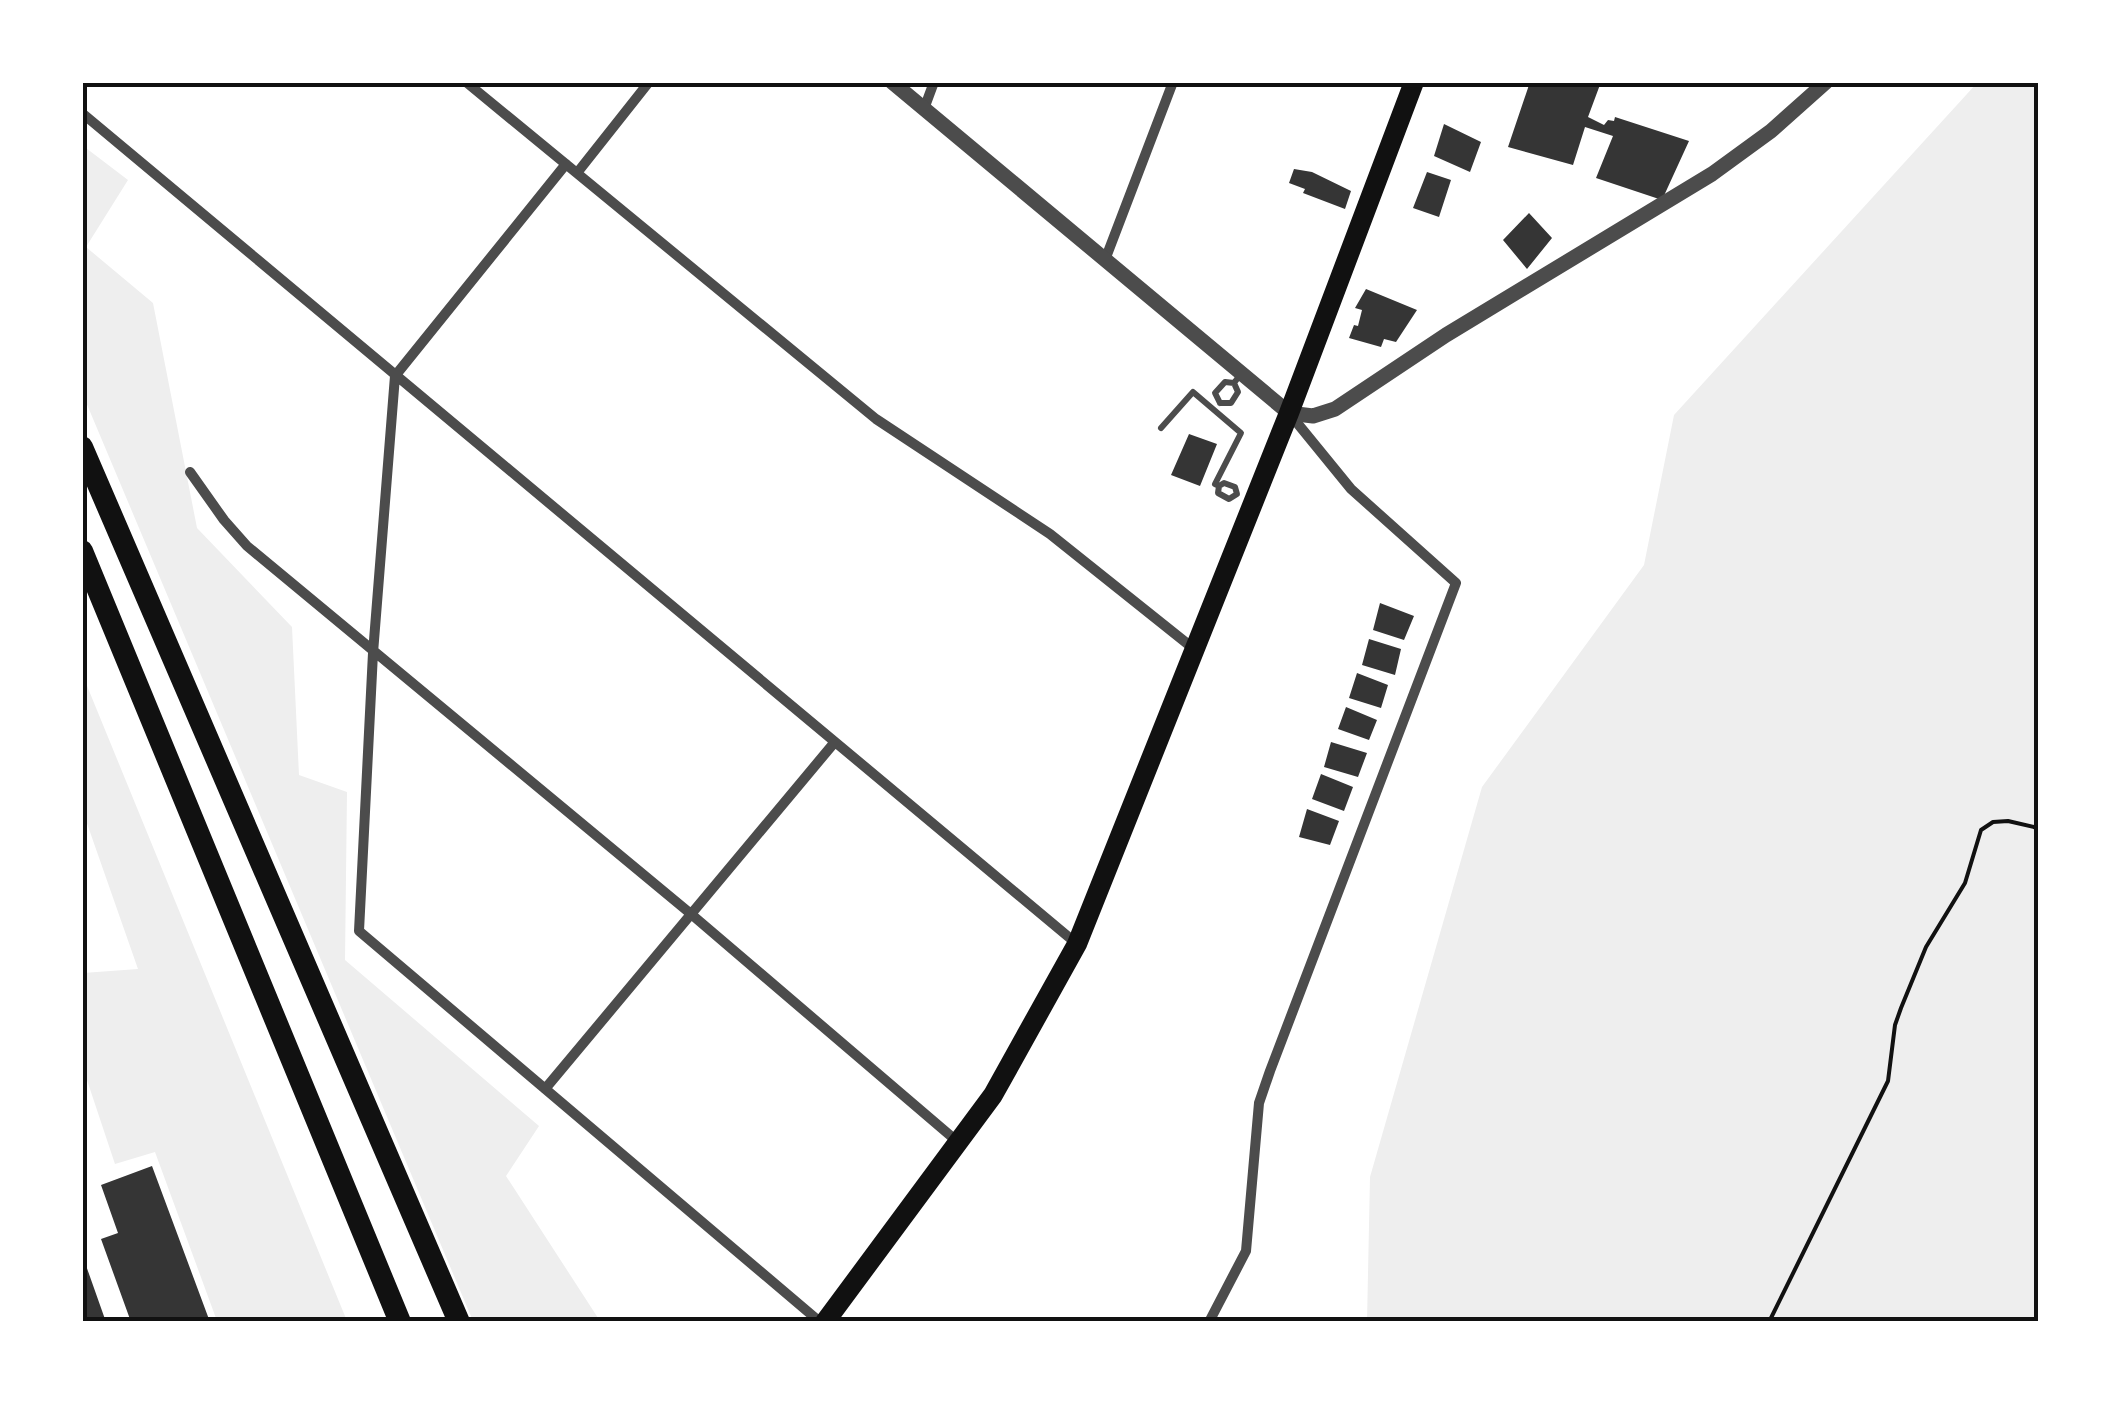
<svg xmlns="http://www.w3.org/2000/svg" width="2121" height="1404" viewBox="0 0 2121 1404" font-family="Manrope,sans-serif">
	<style>
		.green { fill: #eee }
		.building { fill: #353535 }
		.lines { fill: none; stroke-linecap: round; stroke-linejoin: round }
		.path { stroke: #111; stroke-width: 4 }
		.service { stroke: #4c4c4c; stroke-width: 6 }
		.minor { stroke: #4c4c4c; stroke-width: 10 }
		.tertiary { stroke: #4c4c4c; stroke-width: 15 }
		.primary { stroke: #111; stroke-width: 20 }
		.motorway { stroke: #111; stroke-width: 22 }
		.neatline { fill: none; stroke: #111; stroke-width: 4 }
	</style>
	<rect width="100%" height="100%" fill="#fff"/>
	<path class="green" d="M 1977,83 L 2038,83 L 2038,1321 L 1367,1322 L 1370,1177 L 1482,787 L 1644,565 L 1674,415 Z
		M 82,145 L 128,180 L 86,247 L 153,303 L 197,528 L 292,627 L 299,775 L 347,792 L 345,960 L 539,1126 L 506,1176 L 600,1321 L 473,1321 L 83,395 Z
		M 83,676 L 347,1321 L 217,1321 L 155,1152 L 115,1164 L 83,1068 L 83,973 L 138,969 L 83,812 Z"/>
	<path class="building" d="M 1530,82 L 1601,82 L 1588,117 L 1604,125 L 1608,120 L 1614,121 L 1615,117 L 1689,141 L 1662,200 L 1596,178 L 1613,136 L 1585,127 L 1573,165 L 1508,147 Z
		M 1444,124 L 1481,142 L 1470,172 L 1434,156 Z
		M 1294,169 L 1312,172 L 1351,191 L 1345,209 L 1303,193 L 1305,189 L 1289,183 Z
		M 1427,172 L 1451,180 L 1439,217 L 1413,208 Z
		M 1529,213 L 1552,238 L 1527,269 L 1503,240 Z
		M 1366,289 L 1417,310 L 1396,342 L 1384,339 L 1381,347 L 1349,338 L 1354,325 L 1358,326 L 1362,310 L 1355,308 Z
		M 1189,434 L 1217,444 L 1200,486 L 1171,475 Z
		M 1380,603 L 1414,616 L 1404,640 L 1373,630 Z
		M 1369,639 L 1401,649 L 1395,675 L 1362,665 Z
		M 1357,673 L 1388,685 L 1381,708 L 1349,698 Z
		M 1346,707 L 1377,720 L 1369,740 L 1338,729 Z
		M 1331,742 L 1367,753 L 1358,777 L 1324,767 Z
		M 1321,774 L 1353,787 L 1344,811 L 1312,799 Z
		M 1307,809 L 1339,821 L 1330,845 L 1299,837 Z
		M 152,1166 L 210,1322 L 191,1322 L 189,1317 L 178,1322 L 131,1322 L 101,1239 L 118,1233 L 101,1185 Z
		M 82,1257 L 83,1257 L 106,1322 L 82,1322 Z"/>
	<g class="lines">
		<path class="path" d="M 1769,1322 L 1888,1081 L 1895,1025 L 1901,1008 L 1926,947 L 1965,883 L 1981,830 L 1993,822 L 2008,821 L 2038,828"/>
		<path class="service" d="M 1220,403 L 1215,393 L 1225,382 L 1234,383 L 1240,375
			M 1220,403 L 1231,403 L 1238,392 L 1234,383
			M 1161,428 L 1193,392 L 1241,433 L 1215,484 L 1219,486 L 1218,493 L 1229,499 L 1237,494 L 1235,487 L 1224,483 L 1219,486"/>
		<path class="minor" d="M 466,82 L 876,419 L 1050,534 L 1194,649
			M 924,109 L 934,82
			M 82,113 L 1077,944
			M 566,164 L 395,376 L 373,653 L 359,931 L 820,1322
			M 577,173 L 649,82
			M 1105,260 L 1173,82
			M 190,472 L 224,520 L 247,546 L 691,914 L 959,1143
			M 545,1089 L 834,743
			M 1209,1322 L 1246,1251 L 1259,1103 L 1270,1071 L 1456,583 L 1351,489 L 1289,413"/>
		<path class="tertiary" d="M 892,82 L 1289,413 L 1313,416 L 1335,409 L 1446,335 L 1712,174 L 1771,131 L 1826,82"/>
		<path class="primary" d="M 825,1322 L 993,1095 L 1077,944 L 1289,413 L 1414,82"/>
		<path class="motorway" d="M 82,447 L 459,1322
			M 82,551 L 400,1322"/>
	</g>
	<rect width="2121" height="1404" fill="none" stroke="#ffffff" stroke-width="170"/>
	<rect x="85" y="85" width="1951" height="1234" class="neatline"/>
</svg>
